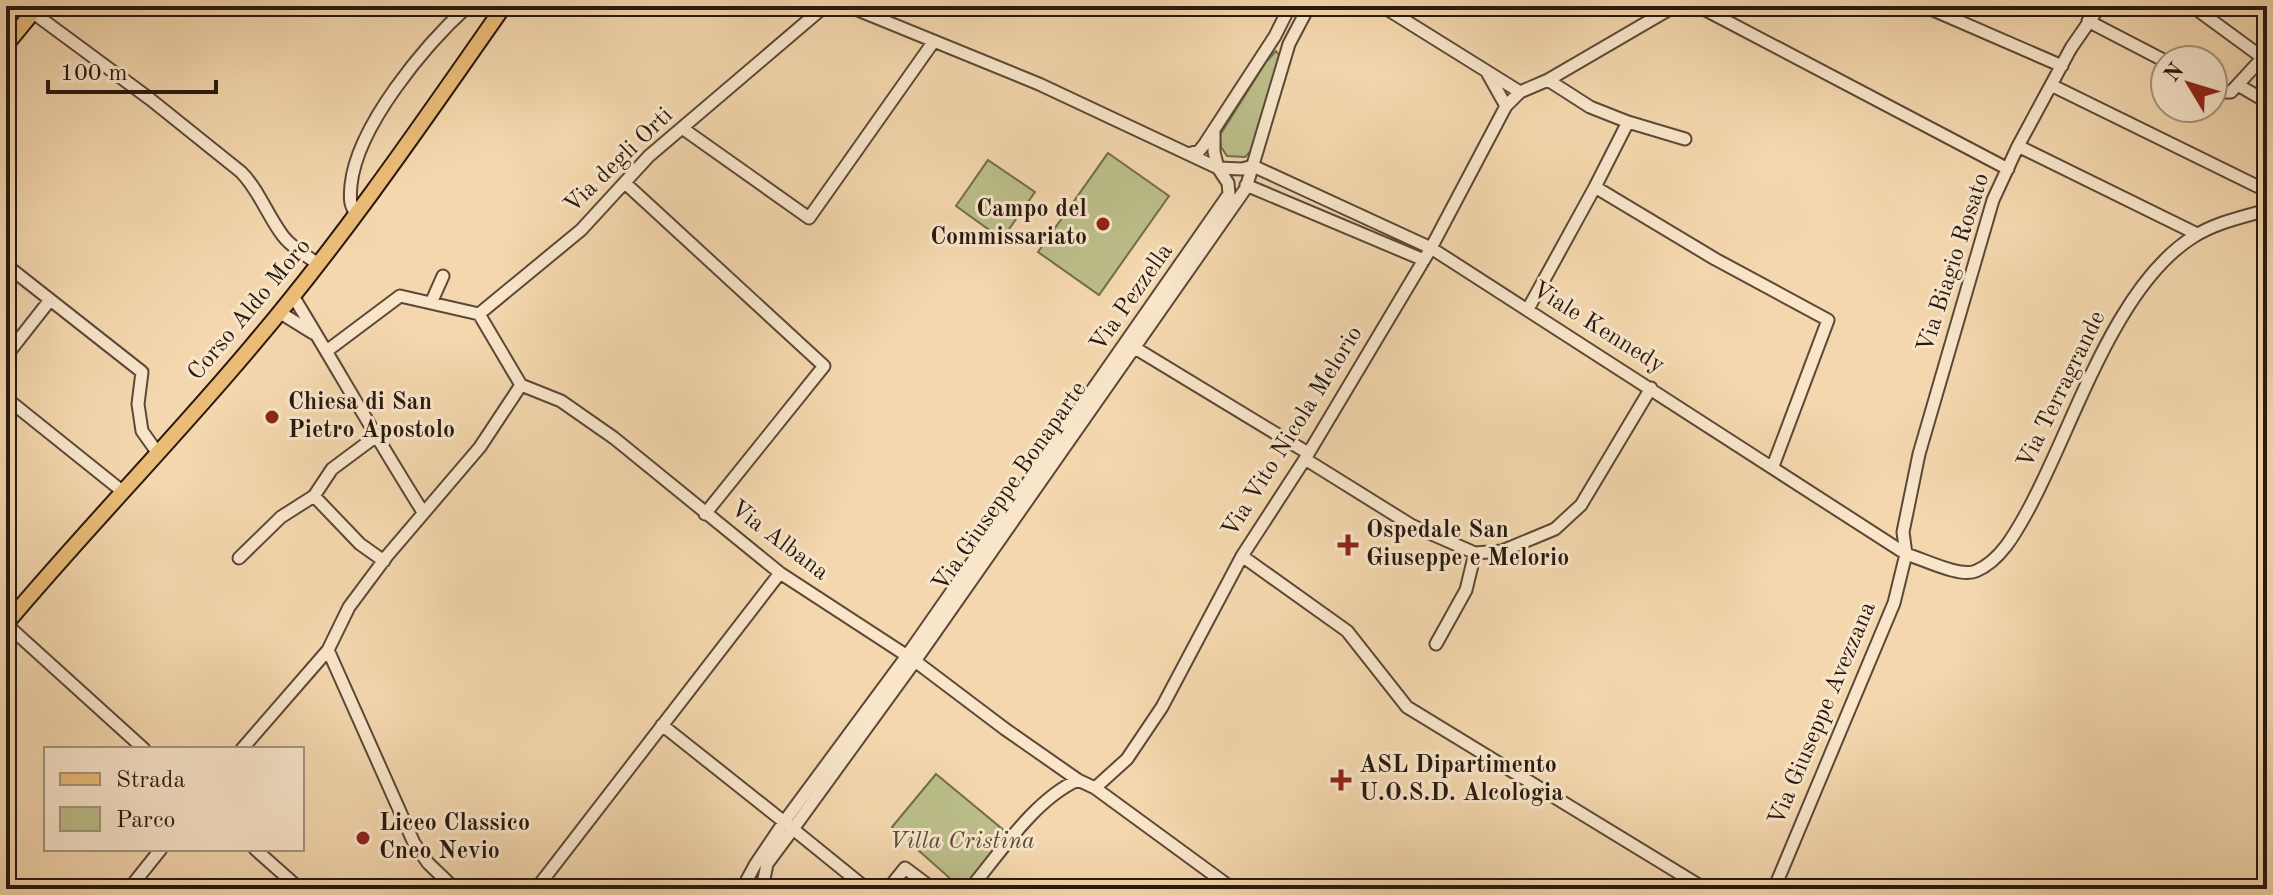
<svg xmlns="http://www.w3.org/2000/svg" width="2273" height="895" viewBox="0 0 2273 895" font-family="'Old Standard TT',serif">
	<style>
		.green { fill: #bbbe8a; stroke: #726c4c; stroke-width: 2 }
		.lines { fill: none; stroke-linecap: round; stroke-linejoin: round }
		.minor-casing { stroke: #5b4837; stroke-width: 15 }
		.major-casing { stroke: #28190f; stroke-width: 18 }
		.minor { stroke: #f8e5ca; stroke-width: 11 }
		.major { stroke: #eabc77; stroke-width: 14 }
		.rail { stroke: #28190f; stroke-width: 3; stroke-dasharray: 14 14; stroke-linecap: butt }
		.poi-dot { fill: #8f2418; stroke: #f8e5ca; stroke-width: 3 }
		.labels { text-anchor: middle; dominant-baseline: central; stroke-width: 6; stroke-linejoin: round; paint-order: stroke }
		.street-label { font-size: 24px; fill: #28190f; stroke: #f8e5ca }
		.poi-label { font-size: 24px; font-weight: bold; fill: #28190f; stroke: #f8e5ca; text-anchor: start }
		.park-label { font-size: 24px; font-style: italic; fill: #544b34; stroke: #f8e5ca }
	</style>
	<rect width="100%" height="100%" fill="#f4d7ae"/>
	<filter id="stains"><feTurbulence type="fractalNoise" baseFrequency=".0025" numOctaves="4"/><feColorMatrix values="0 0 0 0 .2 0 0 0 0 .09 0 0 0 0 .02 0 0 0 .5 -.17"/></filter>
	<radialGradient id="worn" r=".72"><stop offset=".6" stop-color="#630" stop-opacity="0"/><stop offset="1" stop-color="#630" stop-opacity=".3"/></radialGradient>
	<path class="green" d="M 1276,51 L 1280,56 L 1254,148 L 1245,157 L 1227,156 L 1221,147 L 1220,135 L 1266,62 Z
		M 1108,153 L 1169,196 L 1099,295 L 1038,252 Z
		M 988,160 L 1035,192 L 1002,239 L 956,206 Z
		M 936,774 L 1012,837 L 970,889 L 962,889 L 892,827 Z"/>
	<g class="lines">
		<g class="minor-casing">
			<path id="minor" d="M 24,6 L 150,99 L 241,172 C 259,190 267,215 283,236 C 292,248 306,255 318,264
				M 1382,6 L 1520,92
				M 1698,6 L 2008,169
				M 1924,6 L 2062,66
				M 2192,6 L 2263,58
				M 2088,21 L 2165,61
				M 1488,74 L 1506,106
				M 1548,80 L 1590,107 L 1628,122 L 1685,139
				M 2051,85 L 2267,191
				M 2238,85 L 2267,102
				M 2213,86 L 2224,92 L 2231,92 L 2266,54
				M 682,128 L 809,218 L 934,41
				M 1214,133 L 1214,152 L 1218,168 L 1242,169 L 1253,166
				M 2018,146 L 2197,234
				M 1188,154 L 1199,151 L 1204,145 L 1275,36 L 1290,6
				M 1253,166 L 1431,248 L 1906,554 C 1923,559 1960,578 1976,571 C 2000,561 2015,534 2027,512 C 2072,431 2113,287 2193,237 C 2215,223 2242,217 2267,210
				M 625,183 L 824,366 L 705,514
				M 1246,185 L 1424,260
				M 1595,187 L 1715,259 L 1828,320 L 1773,466
				M 357,214 C 349,206 350,197 351,185 C 357,126 425,45 468,6
				M 6,265 L 142,372 L 138,404 L 142,431 L 157,452
				M 293,296 C 337,368 378,441 423,512
				M 431,303 L 443,276
				M 1528,309 L 1595,187 L 1628,122
				M 279,312 L 313,333
				M 479,314 L 581,230 L 649,156 L 825,6
				M 1130,345 L 1308,453
				M 328,350 L 400,296 L 479,314 L 521,385 L 561,401 L 614,438 L 780,573 L 915,661 L 1005,729 L 1078,780 L 1095,788 L 1233,889
				M 6,356 L 50,300
				M 6,398 L 122,491
				M 375,437 L 332,469 L 314,496 L 360,544 L 384,561
				M 1305,459 L 1411,525 L 1475,553 L 1502,551 L 1555,529 L 1581,505 L 1651,388
				M 1242,556 L 1347,631 L 1407,707 L 1705,889
				M 239,558 L 281,517 L 314,496
				M 6,624 L 144,749
				M 1436,644 L 1466,590 L 1475,553
				M 328,650 L 414,843 L 428,863 L 455,889
				M 662,725 L 793,829 L 767,864 L 762,889
				M 242,749 L 328,650 L 349,607 L 387,556 L 480,447 L 521,385
				M 1095,788 L 1127,759 L 1162,707 L 1242,556 L 1305,459 L 1431,248 L 1506,106 L 1520,92 L 1548,80 L 1675,6
				M 255,849 L 300,889
				M 129,889 L 161,849
				M 536,889 L 780,573
				M 742,889 L 755,865 L 784,822 L 906,657 L 1229,194 L 1228,183 L 1218,168 L 1039,84 L 848,6
				M 867,889 L 793,829 L 915,661 L 1246,188 L 1289,44 L 1309,6
				M 888,889 L 905,868 L 933,889
				M 970,889 C 1000,853 1035,799 1078,780
				M 1774,889 L 1894,603 L 1906,554 L 1903,532 L 1919,454 L 1993,200 L 2018,146 L 2071,48 L 2100,6"/>
		</g>
		<g class="major-casing">
			<path id="major" d="M 6,45 L 38,6
				M 6,624 C 85,530 172,441 251,347 C 343,239 423,122 504,6"/>
		</g>
		<use href="#minor" class="minor"/>
		<use href="#major" class="major"/>
		<path class="rail" d="M 2266,889 L 2267,888"/>
	</g>
	<g class="poi-dot">
		<circle cx="1103" cy="224" r="8"/>
		<circle cx="272" cy="417" r="8"/>
		<path d="M1344 533h8v8h8v8h-8v8h-8v-8h-8v-8h8z"/>
		<path d="M1337 768h8v8h8v8h-8v8h-8v-8h-8v-8h8z"/>
		<circle cx="363" cy="838" r="8"/>
	</g>
	<g class="labels">
		<g class="street-label">
			<text transform="translate(619 161) rotate(-44)">Via degli Orti</text>
			<text transform="translate(1954 263) rotate(-72)">Via Biagio Rosato</text>
			<text transform="translate(1132 298) rotate(-55)">Via Pezzella</text>
			<text transform="translate(250 310) rotate(-50)">Corso Aldo Moro</text>
			<text transform="translate(1598 328) rotate(32)">Viale Kennedy</text>
			<text transform="translate(2062 390) rotate(-64)">Via Terragrande</text>
			<text transform="translate(1293 432) rotate(-58)">Via Vito Nicola Melorio</text>
			<text transform="translate(1010 487) rotate(-55)">Via Giuseppe Bonaparte</text>
			<text transform="translate(779 541) rotate(37)">Via Albana</text>
			<text transform="translate(1823 714) rotate(-67)">Via Giuseppe Avezzana</text>
		</g>
		<g class="poi-label">
			<text x="1087" y="210" text-anchor="end">Campo del<tspan x="1087" dy="28">Commissariato</tspan></text>
			<text x="288" y="403">Chiesa di San<tspan x="288" dy="28">Pietro Apostolo</tspan></text>
			<text x="1366" y="531">Ospedale San<tspan x="1366" dy="28">Giuseppe e Melorio</tspan></text>
			<text x="1359" y="766">ASL Dipartimento<tspan x="1359" dy="28">U.O.S.D. Alcologia</tspan></text>
			<text x="379" y="824">Liceo Classico<tspan x="379" dy="28">Cneo Nevio</tspan></text>
		</g>
		<g class="park-label">
			<text x="962" y="842">Villa Cristina</text>
		</g>
	</g>
	<rect width="2273" height="895" fill="none" stroke="#f4d7ae" stroke-width="32"/>
	<rect x="8" y="8" width="2257" height="879" fill="none" stroke="#28190f" stroke-width="4"/>
	<rect x="16" y="16" width="2241" height="863" fill="none" stroke="#28190f" stroke-width="2"/>
	<rect x="44" y="747" width="260" height="104" fill="#f8e5ca" stroke="#a5937f" stroke-width="2"/>
	<rect x="60" y="773" width="40" height="12" fill="#eabc77" stroke="#a5937f" stroke-width="2"/>
	<text x="116" y="787" font-size="24" fill="#28190f">Strada</text>
	<rect x="60" y="807" width="40" height="24" fill="#bbbe8a" stroke="#a5937f" stroke-width="2"/>
	<text x="116" y="827" font-size="24" fill="#28190f">Parco</text>
	<g transform="translate(2189 84) rotate(308)"><circle r="38" fill="#f8e5ca" stroke="#a5937f" stroke-width="2"/>
	<path d="M0-6L14 30L0 20L-14 30Z" fill="#8f2418"/>
	<text y="-12" font-size="22" font-weight="bold" text-anchor="middle" fill="#28190f">N</text>
	</g>
	<path d="M48 80v12h168v-12" fill="none" stroke="#28190f" stroke-width="4"/>
	<text x="60" y="80" font-size="24" fill="#28190f" stroke="#f8e5ca" stroke-width="6" paint-order="stroke">100 m</text>
	<rect width="100%" height="100%" filter="url(#stains)"/>
	<rect width="100%" height="100%" fill="url(#worn)"/>
</svg>
